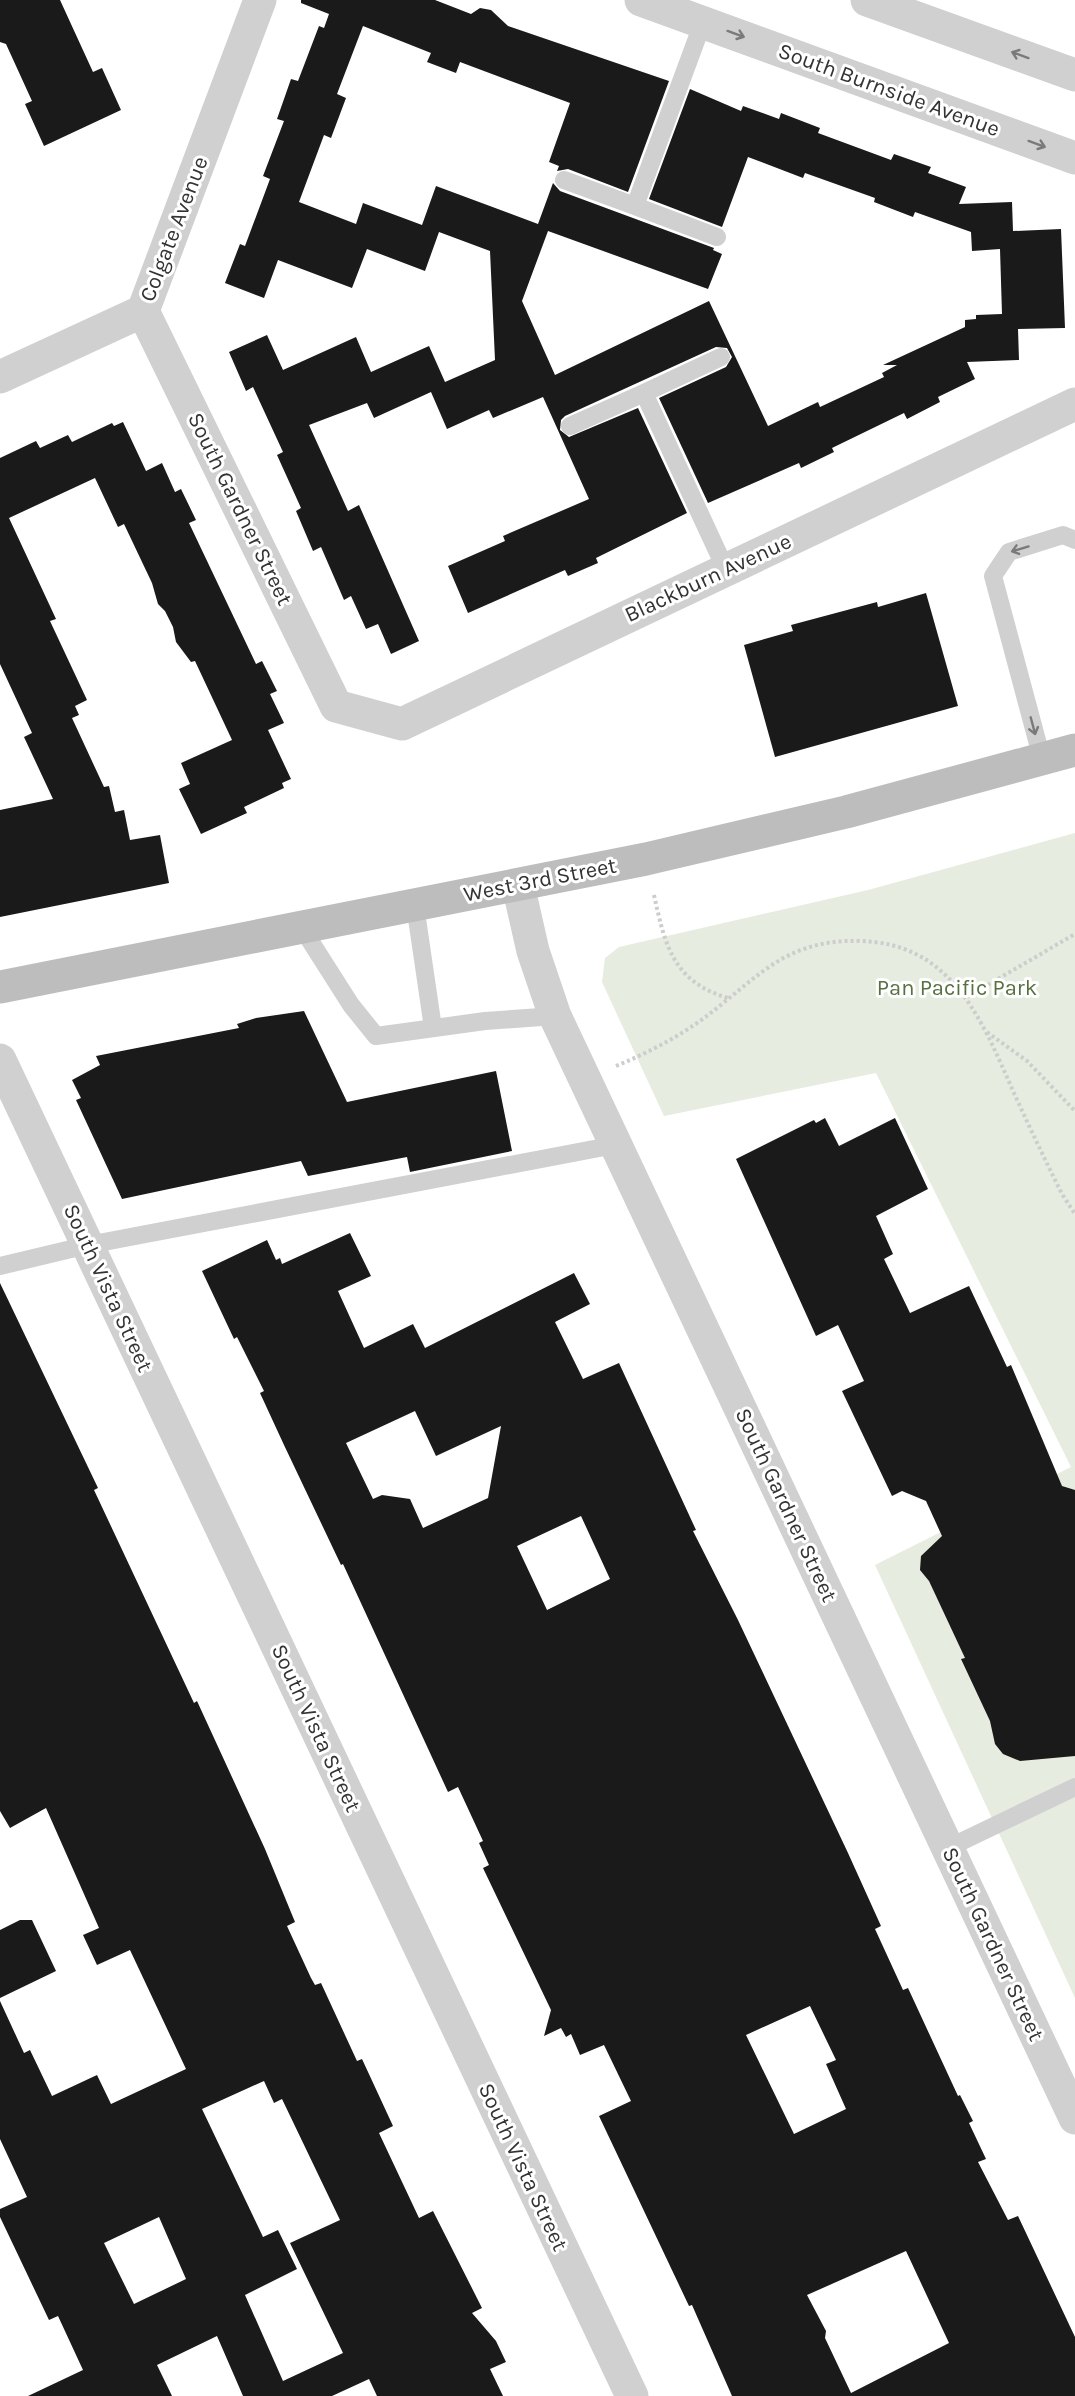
<svg xmlns="http://www.w3.org/2000/svg" width="1075" height="2396" viewBox="0 0 1075 2396" font-family="Karla,sans-serif">
	<style>
		.green { fill: #e6ecdf }
		.building { fill: #1a1a1a; fill-rule: evenodd }
		.lines { fill: none; stroke-linecap: round; stroke-linejoin: round }
		.path { stroke: #cdcdcd; stroke-width: 4; stroke-dasharray: 3 3; stroke-linecap: butt }
		.service { stroke: #d0d0d0; stroke-width: 18 }
		.minor { stroke: #d0d0d0; stroke-width: 33 }
		.secondary { stroke: #bdbdbd; stroke-width: 33 }
		.oneway { stroke: #7a7a7a }
		.labels { text-anchor: middle; dominant-baseline: central; stroke-width: 6; stroke-linejoin: round; paint-order: stroke }
		.street-label { font-size: 22px; fill: #333; stroke: #fff }
		.park-label { font-size: 22px; fill: #56703f; stroke: #fff }
	</style>
	<rect width="100%" height="100%" fill="#fff"/>
	<path class="green" d="M 1075,833 L 1075,1998 L 875,1565 L 1071,1467 L 876,1073 L 664,1116 L 602,982 L 605,958 L 619,947 L 868,890 Z"/>
	<path class="building" d="M 0,0 L 60,0 L 93,72 L 102,68 L 121,110 L 44,146 L 25,104 L 32,101 L 6,44 L 0,42 Z
		M 301,0 L 435,0 L 471,14 L 480,8 L 491,10 L 508,26 L 669,81 L 628,192 L 568,169 L 557,171 L 559,166 L 549,162 L 570,103 L 460,62 L 456,73 L 427,62 L 431,53 L 363,26 L 337,94 L 346,98 L 331,138 L 324,135 L 299,202 L 356,224 L 363,203 L 422,225 L 436,186 L 538,224 L 553,183 L 560,191 L 714,248 L 713,250 L 722,254 L 708,289 L 548,231 L 522,301 L 555,375 L 709,301 L 768,426 L 818,402 L 820,407 L 884,377 L 882,373 L 897,365 L 883,365 L 965,327 L 965,320 L 976,319 L 976,315 L 1002,314 L 1000,249 L 972,251 L 971,232 L 915,212 L 913,217 L 874,202 L 875,198 L 805,173 L 803,178 L 748,157 L 722,227 L 649,199 L 690,89 L 741,111 L 743,106 L 779,119 L 781,113 L 820,128 L 818,133 L 891,160 L 894,154 L 931,167 L 928,173 L 966,187 L 959,204 L 1012,202 L 1013,231 L 1061,229 L 1065,328 L 1018,329 L 1019,360 L 967,362 L 975,379 L 938,397 L 940,402 L 907,419 L 904,413 L 832,448 L 834,452 L 801,468 L 799,463 L 708,503 L 659,398 L 726,367 L 732,357 L 727,348 L 716,347 L 565,416 L 561,420 L 560,430 L 569,437 L 638,408 L 687,513 L 596,558 L 598,563 L 568,576 L 565,570 L 468,613 L 448,566 L 505,541 L 503,536 L 589,499 L 543,397 L 493,418 L 489,410 L 447,429 L 431,392 L 374,418 L 367,403 L 309,425 L 348,511 L 359,505 L 419,641 L 391,654 L 378,624 L 366,629 L 351,596 L 344,600 L 321,547 L 313,551 L 296,511 L 301,508 L 277,455 L 283,452 L 253,387 L 246,391 L 229,352 L 267,335 L 283,370 L 356,337 L 371,372 L 429,346 L 445,382 L 495,360 L 490,251 L 439,232 L 425,271 L 367,249 L 352,288 L 278,260 L 264,298 L 225,283 L 240,244 L 245,246 L 270,179 L 263,176 L 284,121 L 277,119 L 291,79 L 298,81 L 319,26 L 324,28 L 329,14 L 301,3 Z
		M 123,422 L 146,471 L 162,463 L 175,492 L 181,489 L 196,520 L 189,523 L 256,664 L 262,661 L 277,691 L 270,694 L 284,723 L 268,730 L 291,779 L 282,783 L 284,788 L 244,807 L 247,813 L 201,834 L 179,789 L 190,784 L 181,763 L 232,740 L 195,661 L 191,662 L 176,642 L 173,627 L 165,611 L 158,604 L 152,583 L 124,524 L 118,527 L 95,478 L 9,518 L 56,619 L 50,621 L 87,700 L 75,706 L 79,715 L 72,718 L 104,787 L 109,786 L 115,812 L 124,810 L 130,840 L 160,835 L 169,883 L 0,917 L 0,810 L 53,799 L 24,737 L 32,733 L 0,664 L 0,458 L 36,441 L 40,448 L 68,435 L 72,442 L 112,423 L 114,426 Z
		M 926,593 L 958,706 L 775,757 L 744,645 L 793,631 L 791,625 L 877,602 L 878,607 Z
		M 304,1011 L 347,1102 L 496,1071 L 512,1151 L 410,1172 L 407,1157 L 308,1176 L 301,1161 L 122,1199 L 76,1100 L 81,1098 L 72,1080 L 100,1065 L 96,1056 L 239,1028 L 237,1024 L 256,1018 Z
		M 825,1118 L 839,1146 L 895,1118 L 928,1189 L 876,1216 L 893,1254 L 884,1259 L 910,1313 L 969,1286 L 1007,1367 L 1011,1365 L 1062,1486 L 1075,1490 L 1075,1756 L 1020,1761 L 1003,1754 L 995,1744 L 990,1721 L 961,1659 L 965,1658 L 929,1581 L 920,1570 L 921,1556 L 942,1536 L 926,1501 L 902,1491 L 892,1496 L 842,1391 L 864,1381 L 838,1325 L 816,1336 L 736,1159 L 814,1120 L 816,1123 Z
		M 350,1233 L 371,1276 L 338,1291 L 364,1348 L 413,1324 L 425,1348 L 574,1273 L 590,1304 L 555,1322 L 583,1379 L 619,1363 L 696,1530 L 693,1531 L 738,1620 L 848,1853 L 881,1926 L 875,1929 L 903,1990 L 908,1988 L 958,2096 L 960,2095 L 973,2121 L 969,2123 L 986,2159 L 978,2162 L 1008,2220 L 1018,2216 L 1075,2337 L 1075,2396 L 732,2396 L 692,2305 L 689,2306 L 599,2116 L 631,2101 L 604,2045 L 580,2055 L 571,2034 L 566,2037 L 561,2028 L 544,2036 L 551,2010 L 483,1868 L 489,1865 L 479,1843 L 483,1841 L 458,1787 L 448,1792 L 343,1564 L 341,1565 L 284,1445 L 260,1393 L 264,1391 L 237,1337 L 234,1339 L 202,1271 L 267,1240 L 276,1260 L 280,1258 L 282,1264 ZM 415,1411 L 436,1456 L 501,1426 L 488,1498 L 423,1528 L 410,1499 L 382,1495 L 373,1499 L 346,1443 ZM 581,1516 L 610,1579 L 547,1610 L 517,1546 ZM 810,2006 L 836,2060 L 826,2064 L 846,2109 L 794,2134 L 746,2035 ZM 906,2251 L 949,2343 L 851,2393 L 825,2338 L 826,2331 L 807,2295 Z
		M 0,1283 L 98,1488 L 94,1490 L 194,1703 L 197,1701 L 265,1849 L 295,1922 L 287,1926 L 311,1978 L 315,1985 L 321,1983 L 357,2061 L 362,2059 L 393,2126 L 379,2133 L 419,2218 L 433,2211 L 482,2308 L 472,2313 L 496,2341 L 506,2362 L 490,2369 L 503,2396 L 377,2396 L 369,2379 L 332,2396 L 243,2396 L 217,2336 L 157,2365 L 172,2396 L 28,2396 L 83,2370 L 58,2316 L 49,2320 L 0,2217 L 0,2209 L 27,2197 L 0,2139 L 0,2001 L 24,2053 L 30,2050 L 52,2096 L 97,2075 L 111,2104 L 186,2069 L 130,1950 L 97,1965 L 83,1935 L 99,1928 L 46,1808 L 10,1828 L 0,1811 ZM 264,2081 L 274,2103 L 282,2099 L 340,2220 L 290,2243 L 343,2353 L 283,2381 L 245,2295 L 297,2269 L 278,2230 L 263,2237 L 202,2109 ZM 159,2217 L 186,2279 L 134,2304 L 104,2243 Z
		M 20,1920 L 32,1920 L 56,1971 L 0,1998 L 0,1930 Z"/>
	<g class="lines">
		<path class="path" d="M 654,895 C 665,945 673,982 728,998
			M 967,997 L 1075,934
			M 987,1032 L 1027,1061 L 1075,1111
			M 616,1066 C 647,1053 677,1038 704,1018 C 730,999 753,976 780,960 C 804,946 831,940 858,941 C 951,942 981,1018 1013,1091 C 1029,1126 1045,1160 1062,1194 L 1075,1214"/>
		<path class="service" d="M 564,180 L 635,206 L 703,22
			M 635,206 L 717,237
			M 644,393 L 721,357
			M 570,426 L 644,393 L 726,570
			M 1042,759 L 993,576 L 1009,552 L 1063,535 L 1075,540
			M 415,905 L 433,1028
			M 302,928 L 351,1005 L 376,1036 L 485,1021 L 555,1016
			M 0,1266 L 88,1245 L 615,1145
			M 948,1848 L 1075,1787"/>
		<path class="minor" d="M 641,0 L 1075,158
			M 867,0 L 1075,75
			M 143,311 L 336,706 L 402,724 L 1075,404
			M 0,377 L 143,311 L 260,0
			M 518,885 L 533,951 L 555,1016 L 1075,2118
			M 0,1060 L 632,2396"/>
		<path class="secondary" d="M 0,987 L 646,859 L 846,812 L 1075,750"/>
	</g>
	<defs><path id="oneway-shaft" d="M-6 0H5M1.5-3L5.5 0L1.5 3" fill="none" stroke-width="1.6" stroke-linecap="round" stroke-linejoin="round" transform="scale(1.5)"/></defs>
	<g class="oneway">
		<use href="#oneway-shaft" transform="translate(736 34) rotate(20)"/>
		<use href="#oneway-shaft" transform="translate(1020 55) rotate(-160)"/>
		<use href="#oneway-shaft" transform="translate(1037 144) rotate(20)"/>
		<use href="#oneway-shaft" transform="translate(1020 549) rotate(163)"/>
		<use href="#oneway-shaft" transform="translate(1033 726) rotate(75)"/>
	</g>
	<g class="labels">
		<g class="street-label">
			<text transform="translate(889 90) rotate(20)">South Burnside Avenue</text>
			<text transform="translate(174 229) rotate(-69)">Colgate Avenue</text>
			<text transform="translate(240 509) rotate(64)">South Gardner Street</text>
			<text transform="translate(708 578) rotate(-25)">Blackburn Avenue</text>
			<text transform="translate(540 880) rotate(-11)">West 3rd Street</text>
			<text transform="translate(108 1288) rotate(65)">South Vista Street</text>
			<text transform="translate(786 1505) rotate(65)">South Gardner Street</text>
			<text transform="translate(316 1728) rotate(65)">South Vista Street</text>
			<text transform="translate(993 1944) rotate(65)">South Gardner Street</text>
			<text transform="translate(523 2167) rotate(65)">South Vista Street</text>
		</g>
		<g class="park-label">
			<text x="957" y="988">Pan Pacific Park</text>
		</g>
	</g>
</svg>
